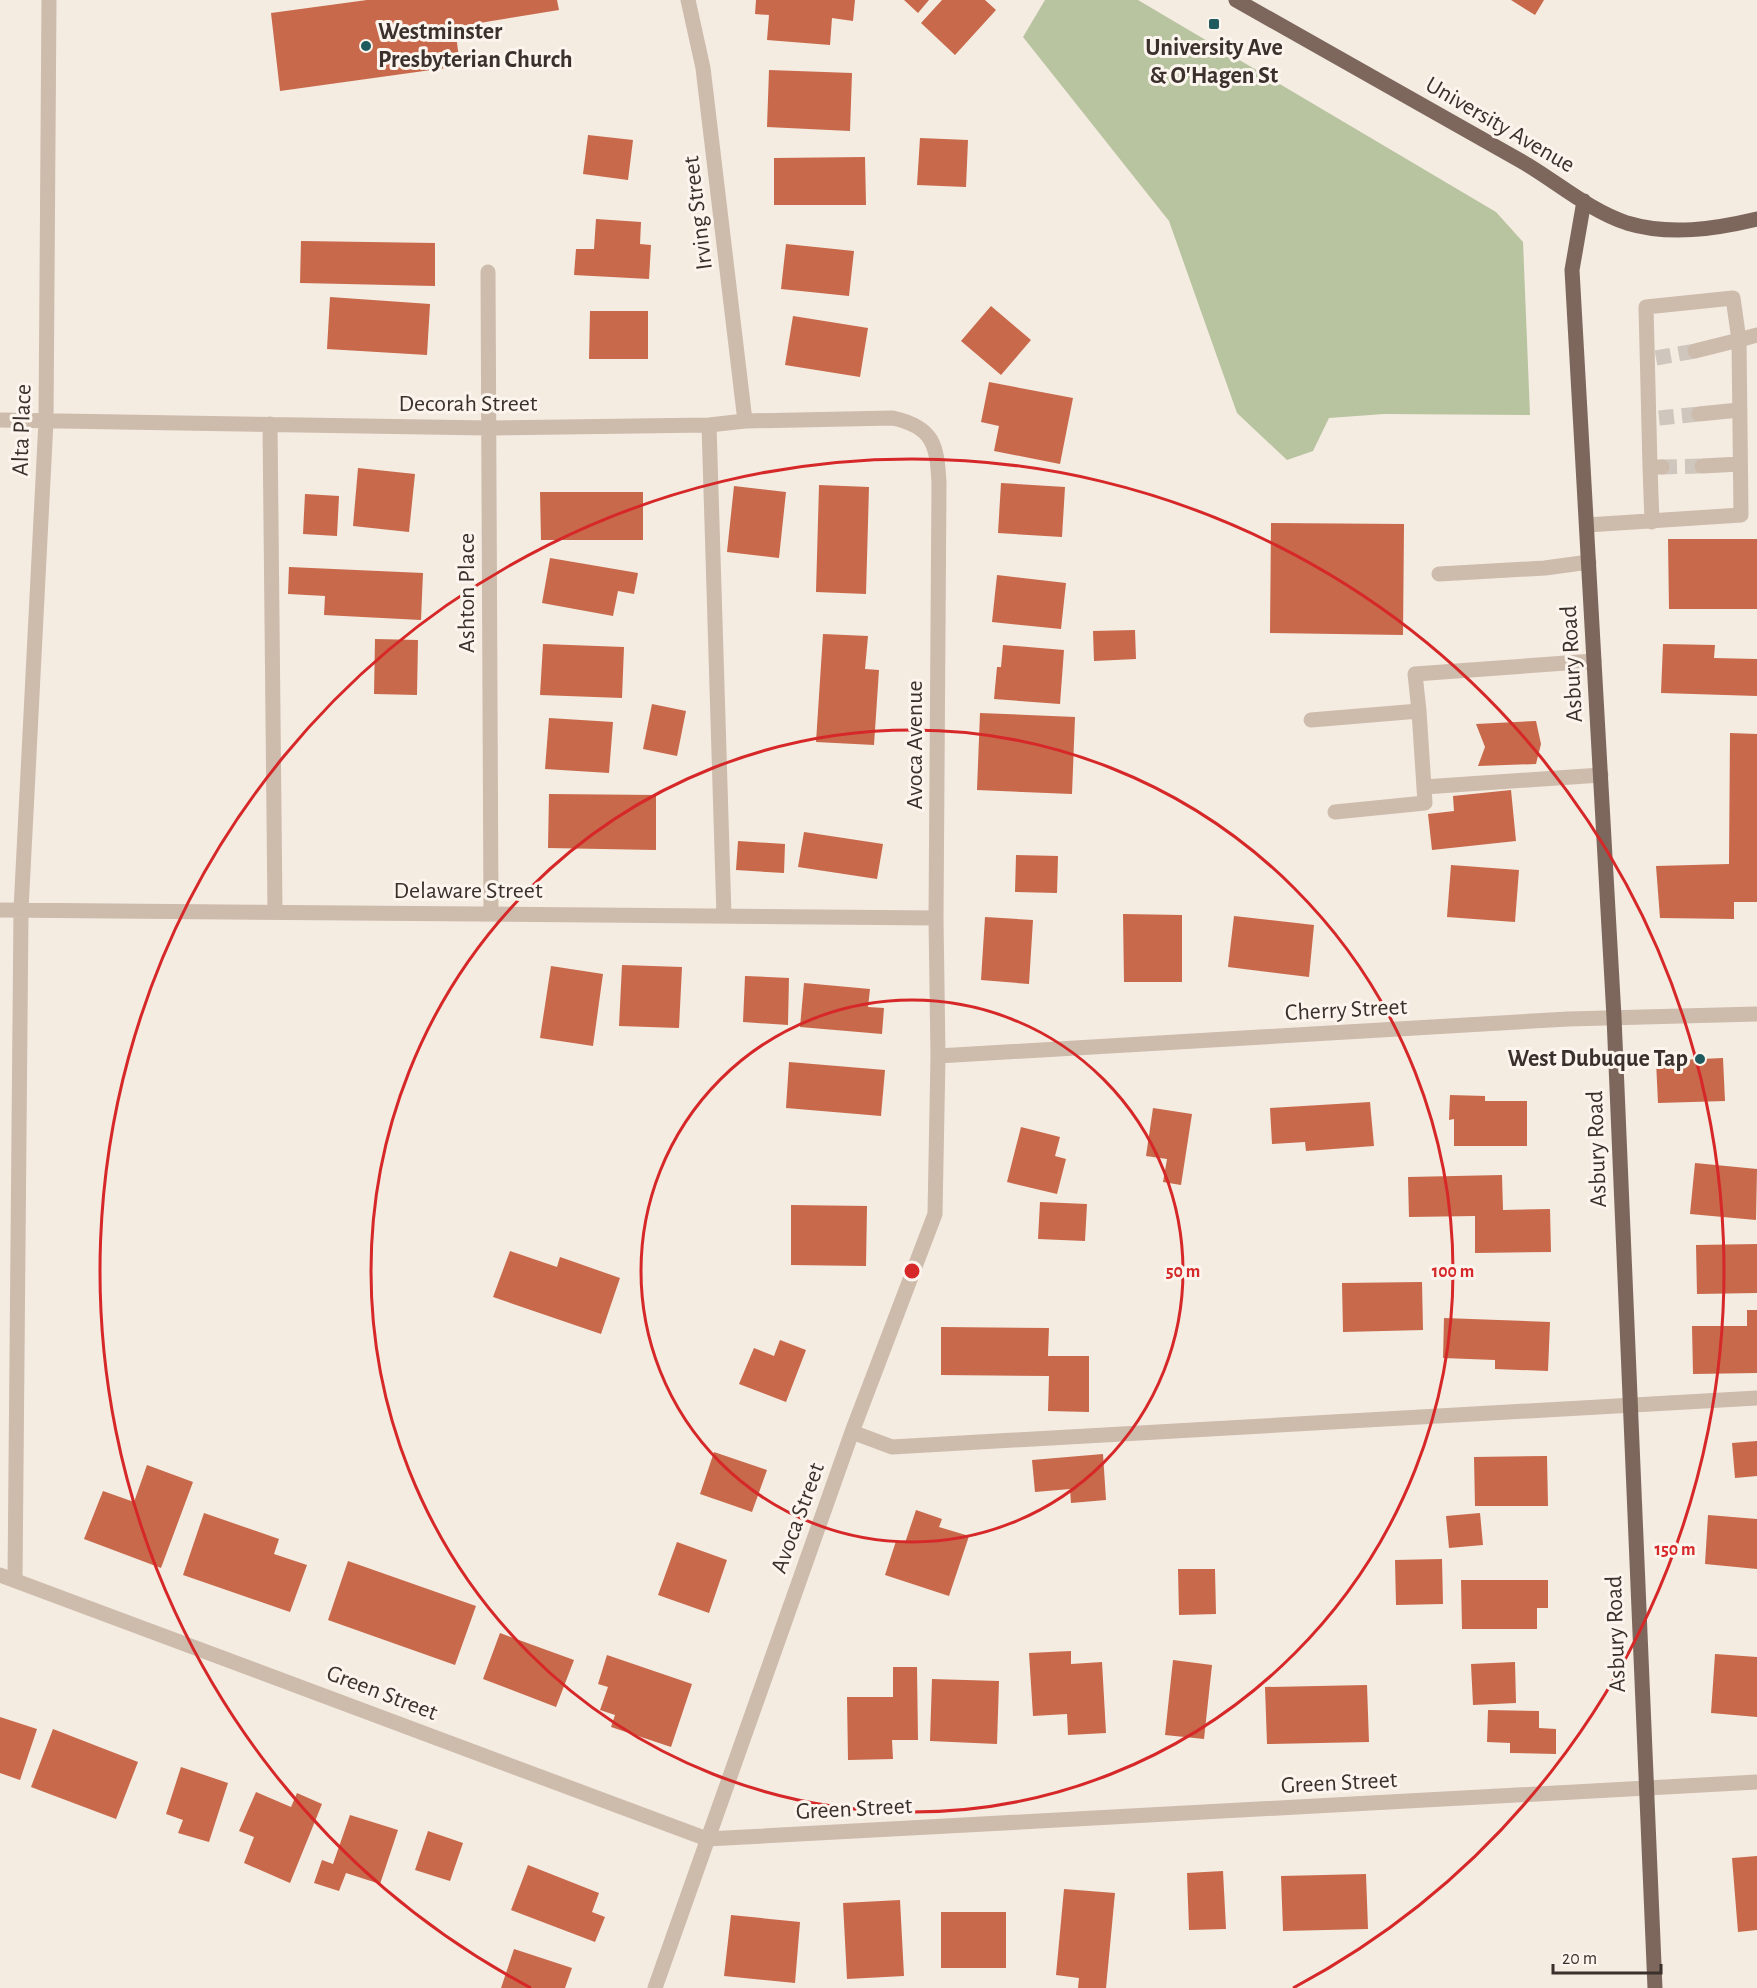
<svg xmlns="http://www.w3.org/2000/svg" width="1757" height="1988" viewBox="0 0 1757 1988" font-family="'Alegreya Sans',sans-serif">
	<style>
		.green { fill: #b8c4a0 }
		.building { fill: #c8694b }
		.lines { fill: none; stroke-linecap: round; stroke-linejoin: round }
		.minor-tunnel { stroke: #cfc6bd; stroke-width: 15; stroke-dasharray: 15 8; stroke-linecap: butt }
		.minor { stroke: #cdbbac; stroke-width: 15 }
		.major { stroke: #7d675c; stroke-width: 15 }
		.ring { fill: none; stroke: #d62828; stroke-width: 3 }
		.poi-dot { fill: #1f5a5e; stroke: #fbf5ee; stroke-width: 2 }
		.labels { text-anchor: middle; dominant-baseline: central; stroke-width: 6; stroke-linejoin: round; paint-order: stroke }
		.poi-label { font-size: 24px; font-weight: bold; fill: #3b302b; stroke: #fbf5ee; text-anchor: start }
		.street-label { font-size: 24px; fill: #3b302b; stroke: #fbf5ee }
		.centre { fill: #d62828; stroke: #fbf5ee; stroke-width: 3 }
		.ring-label { font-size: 18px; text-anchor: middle; font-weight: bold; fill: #d62828; stroke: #fbf5ee; stroke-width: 6; stroke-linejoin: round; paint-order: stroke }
	</style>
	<rect width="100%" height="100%" fill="#f4ebe1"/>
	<path class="green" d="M 1045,0 L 1138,0 L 1496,212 L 1523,242 L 1530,415 L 1384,414 L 1329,418 L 1313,451 L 1287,460 L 1237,413 L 1169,221 L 1023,37 Z"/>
	<path class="building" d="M 367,0 L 557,0 L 559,10 L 455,27 L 460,66 L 280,91 L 271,13 Z
		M 756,0 L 855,0 L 853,21 L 832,18 L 830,45 L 767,40 L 769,15 L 755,14 Z
		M 904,0 L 929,0 L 918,13 Z
		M 942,0 L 985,0 L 996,10 L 955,55 L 921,23 Z
		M 1511,0 L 1544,0 L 1535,15 Z
		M 769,70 L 852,73 L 850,131 L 767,127 Z
		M 588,135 L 633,140 L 628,180 L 583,174 Z
		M 920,138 L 968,140 L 966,187 L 917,185 Z
		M 865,157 L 866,205 L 774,205 L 774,158 Z
		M 596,219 L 641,222 L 640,244 L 651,245 L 649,279 L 574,275 L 576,249 L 594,249 Z
		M 301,241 L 435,243 L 435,286 L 300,283 Z
		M 786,244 L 854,251 L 849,296 L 781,289 Z
		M 330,297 L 430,304 L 427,355 L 327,349 Z
		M 991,306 L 1031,340 L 1001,375 L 961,341 Z
		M 590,311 L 648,311 L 648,359 L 589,359 Z
		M 793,316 L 868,328 L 860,377 L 785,365 Z
		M 989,382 L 1073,398 L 1060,464 L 994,451 L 999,426 L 981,422 Z
		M 358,468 L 415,474 L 409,532 L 353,526 Z
		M 1001,483 L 1065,487 L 1062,537 L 998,533 Z
		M 819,485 L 869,487 L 866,594 L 816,592 Z
		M 734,486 L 786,492 L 779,558 L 727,552 Z
		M 540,492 L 643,492 L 643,540 L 541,540 Z
		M 305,494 L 339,496 L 337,536 L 303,534 Z
		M 1271,523 L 1404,524 L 1403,635 L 1270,633 Z
		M 1668,539 L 1757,539 L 1757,609 L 1669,609 Z
		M 550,558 L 638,573 L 634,594 L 618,591 L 613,616 L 542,603 Z
		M 289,567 L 423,573 L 421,620 L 324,615 L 325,596 L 288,594 Z
		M 997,575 L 1066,583 L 1061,629 L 992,622 Z
		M 1135,630 L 1136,659 L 1094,661 L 1093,631 Z
		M 823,634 L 868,636 L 865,669 L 879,670 L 874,745 L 816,742 Z
		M 375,639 L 418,640 L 417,695 L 374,694 Z
		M 543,644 L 624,647 L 622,698 L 540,695 Z
		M 1663,644 L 1715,645 L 1714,658 L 1757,659 L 1757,696 L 1661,693 Z
		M 1003,645 L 1064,650 L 1060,704 L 994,699 L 997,667 L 1001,667 Z
		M 652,704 L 686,711 L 677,756 L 643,749 Z
		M 980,713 L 1075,717 L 1072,794 L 977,790 Z
		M 549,718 L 613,722 L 609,773 L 545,769 Z
		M 1536,721 L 1541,744 L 1536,764 L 1478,766 L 1485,747 L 1476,724 Z
		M 1730,733 L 1757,734 L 1757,902 L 1734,902 L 1734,919 L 1660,918 L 1656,866 L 1729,864 Z
		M 1511,790 L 1516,841 L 1432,850 L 1428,814 L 1454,811 L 1453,796 Z
		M 549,794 L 656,795 L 656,850 L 548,848 Z
		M 804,832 L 883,844 L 877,879 L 798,867 Z
		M 738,841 L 785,844 L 784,873 L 736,870 Z
		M 1016,855 L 1058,856 L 1057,893 L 1015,892 Z
		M 1451,865 L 1519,870 L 1515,922 L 1447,917 Z
		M 1123,914 L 1182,915 L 1182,982 L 1124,982 Z
		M 1234,916 L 1314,925 L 1309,977 L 1228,967 Z
		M 985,917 L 1033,920 L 1029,984 L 981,980 Z
		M 622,965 L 682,967 L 679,1028 L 619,1026 Z
		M 551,966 L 603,974 L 593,1046 L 540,1038 Z
		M 745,976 L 789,978 L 788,1025 L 743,1022 Z
		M 804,983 L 870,989 L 868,1007 L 884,1008 L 882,1034 L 800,1027 Z
		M 1723,1058 L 1725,1101 L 1658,1103 L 1656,1061 Z
		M 789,1062 L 885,1070 L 881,1116 L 786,1108 Z
		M 1450,1095 L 1485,1096 L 1485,1101 L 1527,1101 L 1527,1146 L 1454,1146 L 1454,1119 L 1449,1120 Z
		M 1370,1102 L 1374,1146 L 1306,1151 L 1305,1142 L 1272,1144 L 1270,1108 Z
		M 1153,1108 L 1192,1114 L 1181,1185 L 1163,1182 L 1167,1159 L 1146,1156 Z
		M 1021,1127 L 1060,1137 L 1055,1156 L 1066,1159 L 1057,1194 L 1007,1182 Z
		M 1695,1163 L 1757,1169 L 1756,1220 L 1690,1214 Z
		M 1502,1175 L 1503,1210 L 1550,1209 L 1551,1252 L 1475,1253 L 1475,1216 L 1409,1217 L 1408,1177 Z
		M 1040,1202 L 1087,1204 L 1085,1241 L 1038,1239 Z
		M 791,1205 L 867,1206 L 866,1266 L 791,1265 Z
		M 1757,1244 L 1757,1293 L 1697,1294 L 1696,1245 Z
		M 510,1251 L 557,1267 L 560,1257 L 620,1278 L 601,1334 L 493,1297 Z
		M 1422,1282 L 1423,1330 L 1343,1332 L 1342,1283 Z
		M 1747,1310 L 1757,1310 L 1757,1373 L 1693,1374 L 1692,1326 L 1747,1326 Z
		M 1444,1318 L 1550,1322 L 1548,1371 L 1495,1369 L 1495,1360 L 1443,1358 Z
		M 941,1327 L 1049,1328 L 1048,1356 L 1089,1356 L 1089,1412 L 1048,1411 L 1049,1376 L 941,1375 Z
		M 780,1340 L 806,1350 L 786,1402 L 739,1384 L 754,1348 L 774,1356 Z
		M 1757,1441 L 1757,1476 L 1735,1478 L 1732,1443 Z
		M 714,1452 L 767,1470 L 752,1512 L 700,1494 Z
		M 1103,1454 L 1106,1500 L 1071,1503 L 1070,1489 L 1035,1492 L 1032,1460 Z
		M 1547,1456 L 1548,1506 L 1475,1506 L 1474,1457 Z
		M 147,1465 L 193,1482 L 161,1568 L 84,1539 L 103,1491 L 134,1502 Z
		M 916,1510 L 942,1519 L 939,1527 L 969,1536 L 949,1596 L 885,1575 L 896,1541 L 905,1543 Z
		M 204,1513 L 279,1539 L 274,1554 L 307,1565 L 290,1612 L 183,1575 Z
		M 1480,1513 L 1483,1545 L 1449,1548 L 1446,1516 Z
		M 1708,1515 L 1757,1519 L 1757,1569 L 1705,1564 Z
		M 677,1542 L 727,1560 L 709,1613 L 658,1595 Z
		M 1442,1559 L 1443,1604 L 1396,1605 L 1395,1560 Z
		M 348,1561 L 476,1606 L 455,1665 L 328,1620 Z
		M 1178,1569 L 1215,1569 L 1216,1614 L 1179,1615 Z
		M 1461,1580 L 1548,1580 L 1548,1608 L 1537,1608 L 1537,1629 L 1462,1629 Z
		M 500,1633 L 574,1660 L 556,1707 L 483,1679 Z
		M 1071,1651 L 1071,1664 L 1102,1662 L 1106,1733 L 1068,1735 L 1067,1714 L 1033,1716 L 1029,1653 Z
		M 1715,1654 L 1757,1657 L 1757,1717 L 1711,1713 Z
		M 607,1655 L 692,1684 L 671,1747 L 611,1727 L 615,1715 L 600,1710 L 608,1687 L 598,1684 Z
		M 1173,1660 L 1212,1665 L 1204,1739 L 1165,1735 Z
		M 1515,1662 L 1516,1703 L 1473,1705 L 1471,1664 Z
		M 893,1667 L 917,1667 L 918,1740 L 892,1740 L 893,1759 L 848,1760 L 847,1697 L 893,1697 Z
		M 932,1679 L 999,1681 L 997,1744 L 930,1741 Z
		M 1367,1685 L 1369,1742 L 1267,1744 L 1265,1687 Z
		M 1488,1710 L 1539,1711 L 1539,1728 L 1556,1729 L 1556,1754 L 1510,1753 L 1510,1743 L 1487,1742 Z
		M 0,1717 L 37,1729 L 20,1780 L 0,1773 Z
		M 53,1729 L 138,1762 L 116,1819 L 31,1787 Z
		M 181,1767 L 228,1783 L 209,1842 L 178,1833 L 183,1820 L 166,1814 Z
		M 256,1792 L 291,1807 L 297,1793 L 322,1804 L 290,1883 L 244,1863 L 254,1837 L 239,1831 Z
		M 350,1815 L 398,1830 L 380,1884 L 346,1873 L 339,1891 L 314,1883 L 322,1860 L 333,1864 Z
		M 428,1831 L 463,1843 L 450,1881 L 415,1870 Z
		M 1757,1856 L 1757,1930 L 1738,1932 L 1732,1858 Z
		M 528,1865 L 599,1893 L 592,1912 L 605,1917 L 595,1942 L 511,1910 Z
		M 1223,1871 L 1226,1929 L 1189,1930 L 1187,1873 Z
		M 1366,1874 L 1368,1929 L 1283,1931 L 1281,1876 Z
		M 1064,1889 L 1115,1893 L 1106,1988 L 1078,1988 L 1079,1978 L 1056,1975 Z
		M 900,1900 L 904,1976 L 847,1979 L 843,1903 Z
		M 941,1912 L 1006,1912 L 1006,1968 L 941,1968 Z
		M 731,1915 L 800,1922 L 795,1983 L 724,1976 Z
		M 514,1949 L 572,1968 L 565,1988 L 501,1988 Z"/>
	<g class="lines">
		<path class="minor-tunnel" d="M 1656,358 L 1695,351
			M 1659,418 L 1699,414
			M 1662,467 L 1702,466"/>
		<path class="minor" d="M 688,0 L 703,68 L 745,421
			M 488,272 L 491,914
			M 1699,414 L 1739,410
			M 0,420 L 488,428 L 709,425 L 745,421 L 893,418 C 933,427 937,444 939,483 L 936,918 L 938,1056 L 935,1214 L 852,1432 L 655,1988
			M 270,424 L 275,912
			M 709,425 L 724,916
			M 1702,466 L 1740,464
			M 1650,467 L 1652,522
			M 1662,467 L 1650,467 L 1646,307 L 1733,298 L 1739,340 L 1695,351
			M 1587,525 L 1741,515 L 1739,340 L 1757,335
			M 1439,574 L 1545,568 L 1589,562
			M 1311,720 L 1419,711 L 1415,674 L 1594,661
			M 1424,787 L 1601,775
			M 1335,812 L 1425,803 L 1419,711
			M 0,910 L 936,918
			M 938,1056 L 1568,1019 L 1757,1014
			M 852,1432 L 892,1447 L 1757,1398
			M 0,1575 L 707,1839 L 1757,1782
			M 15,1580 L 21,910 L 46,421 L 49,0"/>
		<path class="major" d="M 1236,0 C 1331,54 1426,107 1521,161 C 1556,181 1588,210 1627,223 C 1670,236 1715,229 1757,219
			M 1584,201 L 1572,270 L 1614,1017 L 1655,1988"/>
	</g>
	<g class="ring">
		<circle cx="912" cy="1271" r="271"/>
		<circle cx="912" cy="1271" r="541"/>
		<path d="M531 1988A812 812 0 1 1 1293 1988"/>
	</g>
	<g class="poi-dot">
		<rect x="1208" y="18" width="12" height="12" rx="3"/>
		<circle cx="366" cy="46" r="6"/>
		<circle cx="1700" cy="1059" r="6"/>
	</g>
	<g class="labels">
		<g class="poi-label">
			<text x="378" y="32">Westminster<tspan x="378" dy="28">Presbyterian Church</tspan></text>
			<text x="1214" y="48" text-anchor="middle">University Ave<tspan x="1214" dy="28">&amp; O'Hagen St</tspan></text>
			<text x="1688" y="1059" text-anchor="end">West Dubuque Tap</text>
		</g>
		<g class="street-label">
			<text transform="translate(1500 125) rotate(30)">University Avenue</text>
			<text transform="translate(698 213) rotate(-97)">Irving Street</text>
			<text x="468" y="404">Decorah Street</text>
			<text transform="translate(22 430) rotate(-88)">Alta Place</text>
			<text transform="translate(467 593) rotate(-90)">Ashton Place</text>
			<text transform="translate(1572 664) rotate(-93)">Asbury Road</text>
			<text transform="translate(915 745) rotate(-90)">Avoca Avenue</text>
			<text x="468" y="891">Delaware Street</text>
			<text transform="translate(1346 1010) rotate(-3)">Cherry Street</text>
			<text transform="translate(1597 1149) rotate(-92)">Asbury Road</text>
			<text transform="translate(798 1518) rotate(-70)">Avoca Street</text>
			<text transform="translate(1616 1634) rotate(-92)">Asbury Road</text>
			<text transform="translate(382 1693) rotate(21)">Green Street</text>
			<text transform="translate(1339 1783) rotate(-3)">Green Street</text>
			<text transform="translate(854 1809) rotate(-3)">Green Street</text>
		</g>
	</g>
	<circle cx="912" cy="1271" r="9" class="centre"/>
	<g class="ring-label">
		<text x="1183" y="1277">50 m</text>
		<text x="1453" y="1277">100 m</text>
		<text x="1675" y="1555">150 m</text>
	</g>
	<path d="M1553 1964v9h108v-9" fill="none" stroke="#3b302b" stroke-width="3"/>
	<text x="1562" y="1964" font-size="18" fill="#3b302b" stroke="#fbf5ee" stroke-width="4.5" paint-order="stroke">20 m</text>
</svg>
